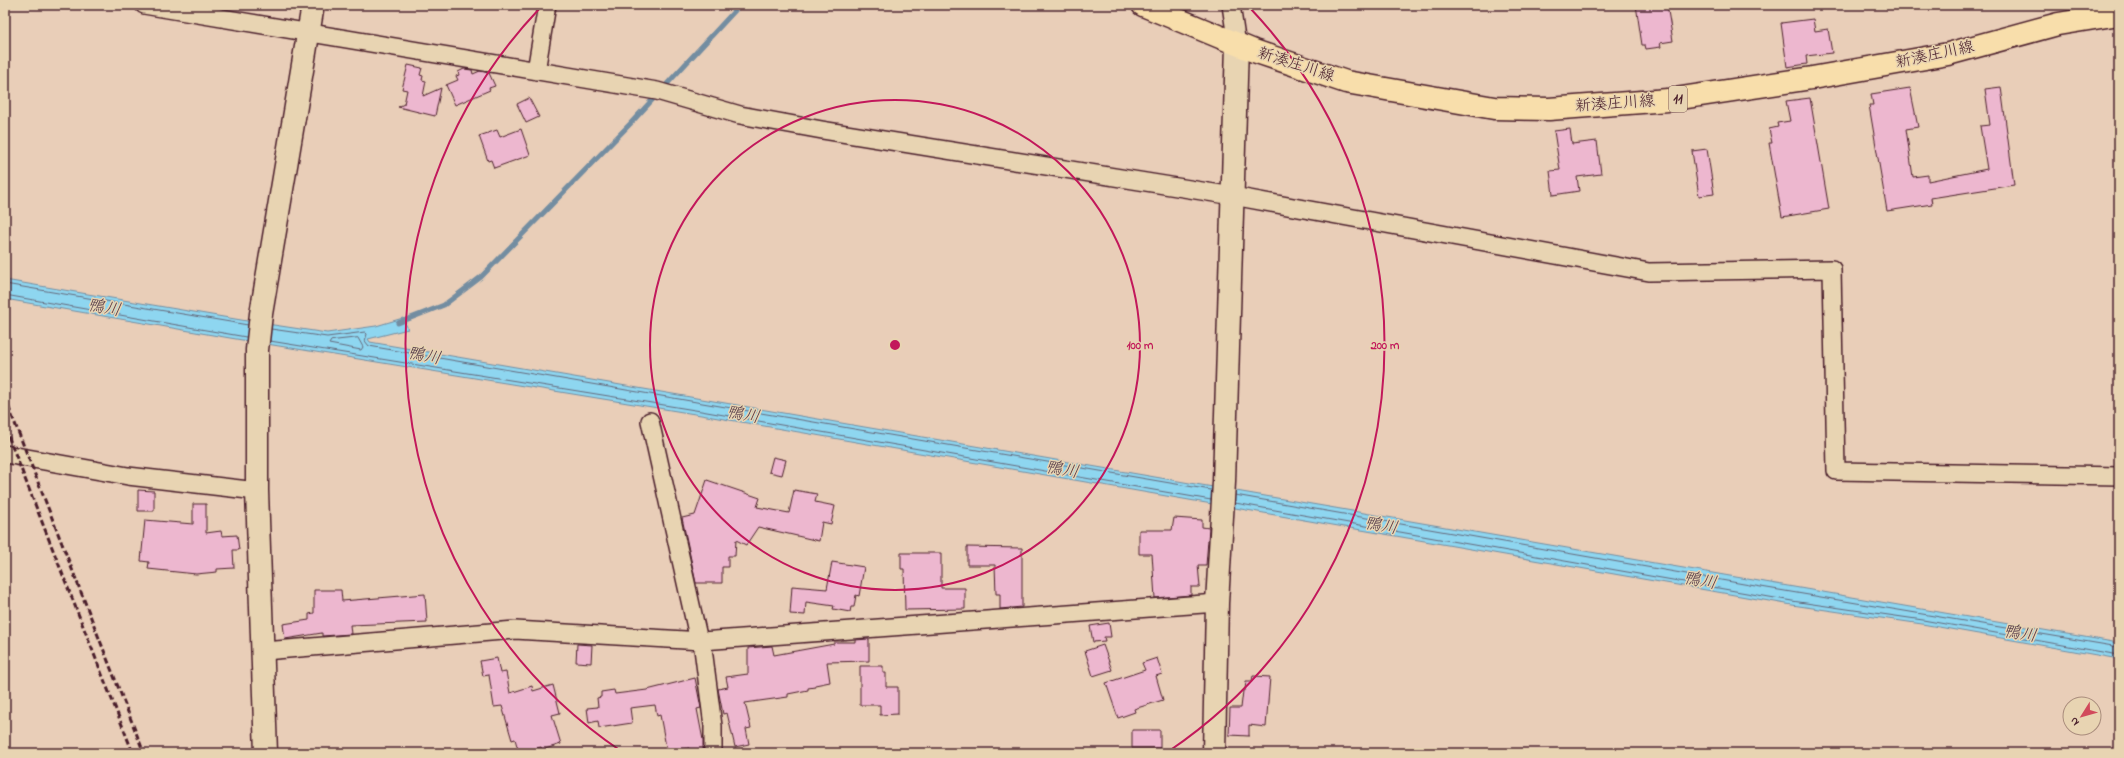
<svg xmlns="http://www.w3.org/2000/svg" width="2124" height="758" viewBox="0 0 2124 758" font-family="'Indie Flower','Klee One',sans-serif">
	<style>
		.water { fill: #8ed6f0; stroke: #738da1 }
		.lines { fill: none; stroke-linecap: round; stroke-linejoin: round }
		.shore { stroke: #65687a; stroke-width: 1 }
		.stream { stroke: #738da1; stroke-width: 5 }
		.building { fill: #edb7cf; stroke: #4a1f2b }
		.street-casing { stroke: #4a1f2b; stroke-width: 20 }
		.secondary-casing { stroke: #4a1f2b; stroke-width: 25 }
		.primary-casing { stroke: #4a1f2b; stroke-width: 25 }
		.street { stroke: #e8d4b2; stroke-width: 17 }
		.secondary { stroke: #e8d4b2; stroke-width: 22 }
		.primary { stroke: #f8deab; stroke-width: 22 }
		.rail { stroke: #4a1f2b; stroke-width: 3; stroke-dasharray: 6 3; stroke-linecap: butt }
		.ring { fill: none; stroke: #c2185b; stroke-width: 2 }
		.labels { text-anchor: middle; dominant-baseline: central; stroke-width: 3; stroke-linejoin: round; paint-order: stroke }
		.shield { fill: #e8d4b2; stroke: #795554; stroke-width: 1 }
		.shield-label { font-size: 15px; font-weight: bold; fill: #4a1f2b }
		.street-label { font-size: 16px; fill: #4a1f2b; stroke: #e8d4b2 }
		.water-label { font-size: 17px; font-style: italic; fill: #543a49; stroke: #e8d4b2 }
		.centre { fill: #c2185b; stroke: #e8d4b2; stroke-width: 2 }
		.ring-label { font-size: 12px; text-anchor: middle; font-weight: bold; fill: #c2185b; stroke: #e8d4b2; stroke-width: 3; stroke-linejoin: round; paint-order: stroke }
	</style>
	<rect width="100%" height="100%" fill="#e9ceb8"/>
	<filter id="ink" filterUnits="userSpaceOnUse"><feTurbulence type="fractalNoise" baseFrequency=".025" numOctaves="2"/><feDisplacementMap in="SourceGraphic" scale="8" xChannelSelector="R" yChannelSelector="G"/><feConvolveMatrix kernelMatrix="1 2 1 2 8 2 1 2 1" color-interpolation-filters="sRGB"/></filter>
	<g filter="url(#ink)">
		<path class="water" d="M 5,280 L 247,321 L 327,333 L 376,326 L 403,318 L 408,329 L 368,339 L 370,342 L 574,377 L 2119,643 L 2119,659 L 1922,624 L 1792,605 L 701,415 L 230,338 L 5,299 Z"/>
		<g class="lines">
			<path class="shore" d="M 5,284 L 248,325
				M 5,295 L 246,337
				M 271,329 L 327,337 L 365,332 L 367,334 L 365,341 L 369,346 L 1211,490
				M 358,338 L 363,347 L 361,350 L 329,344 L 331,341 Z
				M 270,341 L 701,411 L 1211,500
				M 1235,495 L 1761,587 L 2119,647
				M 1235,503 L 1792,601 L 1923,620 L 2119,655"/>
			<path class="stream" d="M 398,323 L 444,305 L 481,277 L 630,124 L 740,5"/>
		</g>
		<path class="building" d="M 1636,5 L 1667,5 L 1673,41 L 1660,43 L 1661,47 L 1646,49 L 1645,45 L 1642,45 Z
			M 1813,19 L 1815,31 L 1828,29 L 1832,53 L 1806,56 L 1807,64 L 1787,67 L 1781,23 Z
			M 408,65 L 422,68 L 420,75 L 423,76 L 422,80 L 426,81 L 423,96 L 441,88 L 435,116 L 398,107 L 404,104 L 407,90 L 402,89 Z
			M 464,69 L 472,70 L 473,74 L 480,71 L 489,73 L 495,86 L 489,88 L 490,90 L 455,105 L 446,85 L 458,80 L 456,76 L 459,75 L 458,72 Z
			M 2001,87 L 2014,185 L 1931,198 L 1932,204 L 1887,211 L 1869,105 L 1873,105 L 1871,94 L 1910,88 L 1918,127 L 1906,129 L 1913,177 L 1928,175 L 1928,181 L 1987,169 L 1980,126 L 1990,125 L 1985,89 Z
			M 529,98 L 539,117 L 526,123 L 517,104 Z
			M 1810,98 L 1829,209 L 1782,217 L 1769,143 L 1772,143 L 1769,129 L 1778,127 L 1777,123 L 1790,121 L 1786,101 Z
			M 521,129 L 530,155 L 494,168 L 491,160 L 488,161 L 479,136 L 497,130 L 500,137 Z
			M 1570,129 L 1572,144 L 1597,141 L 1601,174 L 1577,177 L 1579,191 L 1553,195 L 1550,171 L 1560,170 L 1554,131 Z
			M 1707,149 L 1714,194 L 1699,196 L 1692,151 Z
			M 773,457 L 786,460 L 782,475 L 769,472 Z
			M 707,480 L 760,498 L 757,507 L 789,513 L 794,490 L 817,494 L 815,502 L 835,506 L 831,524 L 822,522 L 819,541 L 758,527 L 746,545 L 736,540 L 735,556 L 728,556 L 728,567 L 722,567 L 722,583 L 696,583 L 682,518 L 695,515 Z
			M 138,490 L 154,491 L 154,511 L 138,511 Z
			M 193,504 L 206,504 L 206,533 L 221,531 L 222,536 L 237,535 L 239,550 L 233,550 L 234,568 L 217,569 L 217,572 L 196,574 L 148,569 L 149,562 L 141,561 L 145,520 L 193,524 Z
			M 1174,518 L 1202,520 L 1202,527 L 1209,528 L 1206,565 L 1198,565 L 1200,587 L 1191,587 L 1191,595 L 1155,598 L 1152,554 L 1139,554 L 1139,530 L 1172,530 Z
			M 967,547 L 1022,548 L 1022,607 L 1000,609 L 1000,594 L 996,594 L 995,565 L 967,565 Z
			M 901,553 L 941,553 L 941,588 L 965,588 L 965,609 L 905,610 L 904,569 L 901,569 Z
			M 832,562 L 864,567 L 859,596 L 856,595 L 854,607 L 851,607 L 850,612 L 833,609 L 834,606 L 806,602 L 805,615 L 790,614 L 792,586 L 827,589 Z
			M 314,590 L 341,590 L 342,601 L 425,594 L 427,622 L 350,625 L 351,634 L 322,636 L 322,633 L 285,639 L 283,624 L 309,620 L 309,614 L 314,613 Z
			M 1109,623 L 1111,637 L 1104,637 L 1105,641 L 1093,642 L 1090,626 Z
			M 869,639 L 869,661 L 827,662 L 830,682 L 815,685 L 815,687 L 808,688 L 808,690 L 788,694 L 788,697 L 745,703 L 751,728 L 746,729 L 749,744 L 735,747 L 727,713 L 723,714 L 718,689 L 728,687 L 726,677 L 748,674 L 748,648 L 772,646 L 774,655 L 834,644 L 834,642 L 855,642 L 855,640 Z
			M 577,644 L 592,645 L 591,663 L 576,662 Z
			M 1103,645 L 1112,670 L 1093,676 L 1085,651 Z
			M 497,658 L 500,673 L 506,672 L 510,693 L 532,686 L 533,691 L 553,685 L 560,713 L 552,715 L 561,744 L 542,750 L 541,747 L 519,753 L 515,739 L 512,740 L 502,706 L 494,707 L 489,675 L 483,676 L 480,661 Z
			M 1157,658 L 1162,674 L 1156,676 L 1163,700 L 1134,709 L 1135,712 L 1118,718 L 1106,683 L 1145,670 L 1142,663 Z
			M 860,666 L 883,666 L 883,673 L 886,673 L 886,687 L 898,687 L 898,714 L 880,715 L 880,705 L 860,705 Z
			M 1253,676 L 1270,677 L 1266,727 L 1249,725 L 1249,736 L 1229,735 L 1230,708 L 1241,708 L 1243,691 L 1245,691 L 1246,681 L 1252,681 Z
			M 695,678 L 701,708 L 697,709 L 703,740 L 703,751 L 690,753 L 689,748 L 667,752 L 660,715 L 657,716 L 655,705 L 630,708 L 632,723 L 599,728 L 598,721 L 589,723 L 587,708 L 598,707 L 597,698 L 601,697 L 601,692 L 614,690 L 615,694 L 647,690 Z
			M 1132,730 L 1160,730 L 1160,748 L 1132,748 Z"/>
		<g class="lines">
			<g class="street-casing">
				<path id="street" d="M 144,5 L 657,91 L 740,115 L 822,130 L 1233,196 L 1649,272 L 1832,269 L 1836,471 L 2119,476
					M 1231,5 L 1237,45
					M 536,71 L 547,5
					M 650,421 L 699,641
					M 5,454 L 128,476 L 257,491
					M 702,641 L 713,726 L 713,753
					M 264,651 L 515,630 L 702,641 L 1217,603"/>
			</g>
			<g class="secondary-casing">
				<path id="secondary" d="M 266,753 L 257,491 L 257,350 L 261,314 L 313,5
					M 1214,753 L 1217,603 L 1224,482 L 1237,45"/>
			</g>
			<g class="primary-casing">
				<path id="primary" d="M 1143,5 L 1254,51 L 1346,82 L 1494,108 L 1549,109 L 1668,100 L 1812,78 L 1948,54 L 2058,24 L 2119,14"/>
			</g>
			<use href="#street" class="street"/>
			<use href="#secondary" class="secondary"/>
			<use href="#primary" class="primary"/>
			<path class="rail" d="M 5,398 L 144,753
				M 5,428 L 133,753"/>
		</g>
	</g>
	<g class="ring">
		<circle cx="895" cy="345" r="245"/>
		<path d="M621 751A490 490 0 0 1 540 8M1250 8A490 490 0 0 1 1169 751"/>
	</g>
	<g class="labels">
		<rect class="shield" x="1669" y="86" width="18" height="26" rx="3"/>
		<g class="shield-label">
			<text x="1678" y="99">11</text>
		</g>
		<g class="street-label">
			<text transform="translate(1935 55) rotate(-12)">新湊庄川線</text>
			<text transform="translate(1296 65) rotate(18)">新湊庄川線</text>
			<text transform="translate(1615 104) rotate(-4)">新湊庄川線</text>
		</g>
		<g class="water-label">
			<text transform="translate(104 308) rotate(10)">鴨川</text>
			<text transform="translate(424 356) rotate(11)">鴨川</text>
			<text transform="translate(743 415) rotate(10)">鴨川</text>
			<text transform="translate(1062 470) rotate(10)">鴨川</text>
			<text transform="translate(1381 526) rotate(10)">鴨川</text>
			<text transform="translate(1700 581) rotate(10)">鴨川</text>
			<text transform="translate(2020 634) rotate(9)">鴨川</text>
		</g>
	</g>
	<circle cx="895" cy="345" r="6" class="centre"/>
	<g class="ring-label">
		<text x="1140" y="349">100 m</text>
		<text x="1385" y="349">200 m</text>
	</g>
	<rect width="2124" height="758" fill="none" stroke="#e8d4b2" stroke-width="20"/>
	<rect x="10" y="10" width="2104" height="738" fill="none" stroke="#4a1f2b" stroke-width="1.5" filter="url(#ink)"/>
	<g transform="translate(2082 716) rotate(233)"><circle r="19" fill="#e8d4b2" stroke="#a98c7c"/>
	<path d="M0-3L7 15L0 10L-7 15Z" fill="#d1495b"/>
	<text y="-6" font-size="11" font-weight="bold" text-anchor="middle" fill="#4a1f2b">N</text>
	</g>
</svg>
